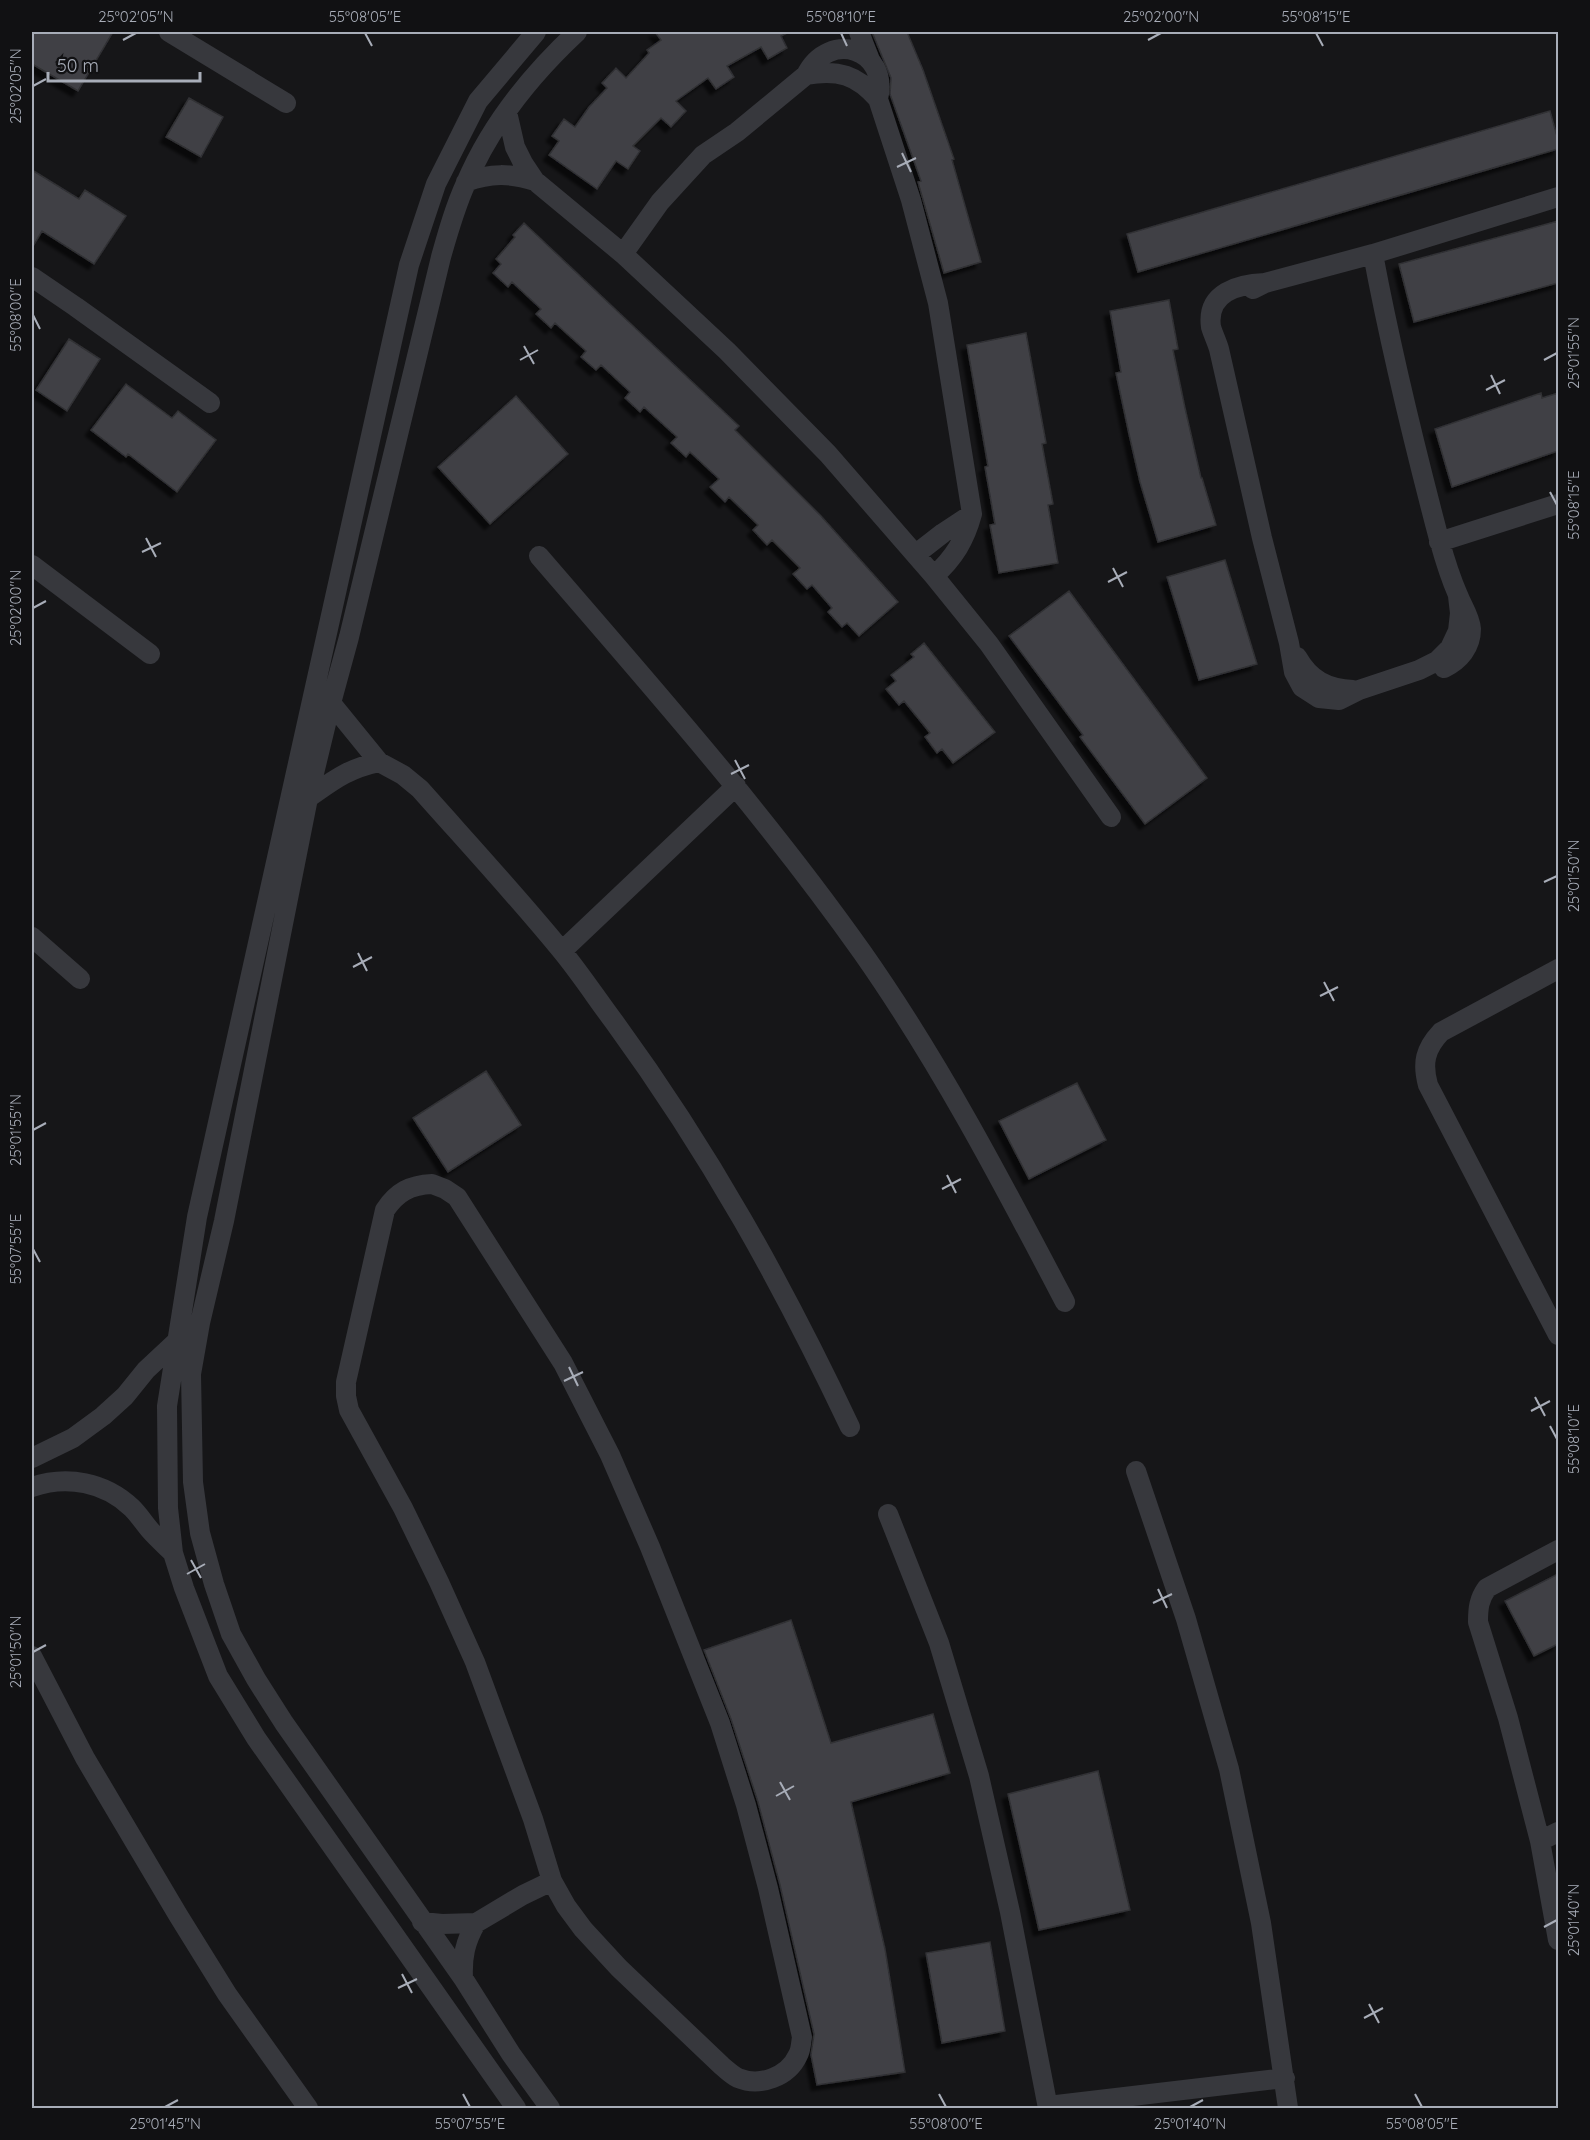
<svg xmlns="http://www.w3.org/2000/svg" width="1590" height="2140" viewBox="0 0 1590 2140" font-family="Quicksand,sans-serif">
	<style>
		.building { fill: #404145; stroke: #303034; stroke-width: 1.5; filter: url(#shadow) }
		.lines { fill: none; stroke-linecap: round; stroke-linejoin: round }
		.street { stroke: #37383d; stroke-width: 20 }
		.ticks { fill: none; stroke: #a8adb8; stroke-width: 2 }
		.neatline { fill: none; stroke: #a8adb8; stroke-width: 2 }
		.ticks-label { font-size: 15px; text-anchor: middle; fill: #a8adb8 }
	</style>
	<defs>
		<filter id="shadow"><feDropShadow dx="-5.5" dy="5.5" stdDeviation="1.5" flood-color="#0009"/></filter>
	</defs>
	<rect width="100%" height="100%" fill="#161618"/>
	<path class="building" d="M 32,32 L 113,32 L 78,91 L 32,64 Z
		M 655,32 L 789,32 L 781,36 L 787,48 L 768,59 L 761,47 L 727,66 L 734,77 L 716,89 L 708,78 L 676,101 L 686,111 L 671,127 L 661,118 L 633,146 L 640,151 L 628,169 L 616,161 L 597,189 L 549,155 L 559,141 L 552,136 L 564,119 L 575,127 L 589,107 L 607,88 L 602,83 L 616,68 L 626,78 L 649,53 L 647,50 L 661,40 Z
		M 872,32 L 907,32 L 923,70 L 954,159 L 952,160 L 981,262 L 944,273 L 918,182 L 921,181 L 890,94 L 891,78 Z
		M 189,98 L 223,117 L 201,157 L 166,137 Z
		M 1550,111 L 1558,140 L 1558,149 L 1138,272 L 1127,234 Z
		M 32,170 L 79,199 L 85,190 L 126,216 L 94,264 L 42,231 L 32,248 Z
		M 1558,221 L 1558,283 L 1414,322 L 1399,264 Z
		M 524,223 L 739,426 L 735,430 L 821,516 L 898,602 L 859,636 L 847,623 L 842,627 L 828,612 L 832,608 L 812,585 L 807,589 L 793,574 L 800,568 L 772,540 L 767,545 L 753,530 L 758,525 L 729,497 L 725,502 L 710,487 L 719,479 L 690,452 L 686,457 L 671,443 L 677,437 L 644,407 L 640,412 L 625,398 L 630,392 L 601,365 L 596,370 L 581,357 L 586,351 L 555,323 L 551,328 L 536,314 L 541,309 L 512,282 L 508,287 L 493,273 L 501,264 L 496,259 L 515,237 L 513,235 Z
		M 1169,300 L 1178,349 L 1173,350 L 1185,408 L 1201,478 L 1202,478 L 1216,525 L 1158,542 L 1140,482 L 1129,434 L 1116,373 L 1121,372 L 1110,311 Z
		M 1026,333 L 1046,443 L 1042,444 L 1053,504 L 1048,505 L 1058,563 L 999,573 L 990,525 L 995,524 L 985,467 L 988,466 L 967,345 Z
		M 69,339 L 100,359 L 67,411 L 36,390 Z
		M 126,384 L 172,418 L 178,411 L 216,440 L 177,492 L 128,454 L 126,457 L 91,430 Z
		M 1541,393 L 1542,398 L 1558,393 L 1558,451 L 1452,487 L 1435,429 Z
		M 516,396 L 568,454 L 490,524 L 438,467 Z
		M 1225,560 L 1257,664 L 1199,680 L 1167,577 Z
		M 1069,591 L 1207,778 L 1145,824 L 1080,737 L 1083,735 L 1009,636 Z
		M 924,643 L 995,732 L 953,763 L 942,749 L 937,753 L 925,737 L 930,733 L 904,701 L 899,705 L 886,689 L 896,681 L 891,675 L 914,657 L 911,654 Z
		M 486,1071 L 521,1125 L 448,1172 L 413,1118 Z
		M 1077,1083 L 1106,1140 L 1029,1179 L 999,1121 Z
		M 1558,1574 L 1558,1644 L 1534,1656 L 1505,1601 Z
		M 791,1620 L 831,1743 L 933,1714 L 950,1773 L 851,1802 L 885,1949 L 905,2072 L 817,2085 L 811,2055 L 814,2034 L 780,1885 L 758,1802 L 731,1719 L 704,1650 Z
		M 1098,1771 L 1130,1910 L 1039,1930 L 1008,1794 Z
		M 990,1942 L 1005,2031 L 942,2043 L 926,1953 Z"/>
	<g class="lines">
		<path class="street" d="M 169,32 L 286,103
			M 859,32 L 870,60
			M 806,75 C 838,69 857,75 878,99 L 911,200 L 938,303 L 972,514 C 965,540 954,558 934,576
			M 507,112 L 515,147 L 523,163 L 535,181 L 623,254 L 727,351 L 828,454 L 934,576 L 989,644 L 1111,817
			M 466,182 C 490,173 511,173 535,181
			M 623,254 L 660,202 L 703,155 L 737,132 L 806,75 C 829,29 890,49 878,99
			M 1373,254 C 1391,350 1414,444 1439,539 C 1444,557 1450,577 1458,595 C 1462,606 1470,616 1471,629 C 1471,647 1460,660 1444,668
			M 32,277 L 76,307 L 210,403
			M 1265,283 C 1239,284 1206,292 1211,327 C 1213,334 1217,342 1219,349 L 1262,538 L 1289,643 L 1294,672 L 1302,687 L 1319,698 L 1339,700 L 1359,690 L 1419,670 L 1437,661 L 1450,648 L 1458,631 L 1460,613 L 1458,596
			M 1253,289 L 1265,283 L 1373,254 L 1558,197
			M 1439,542 L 1558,504
			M 916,554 L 943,533 L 972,514
			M 539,556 C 650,685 763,812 862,952 C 940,1063 1002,1182 1065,1302
			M 32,565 L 150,654
			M 1297,657 C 1310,680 1327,689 1353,690
			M 331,703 L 379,762 L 403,775 L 420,789 C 467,842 516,895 561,950 C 580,973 597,999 615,1023 C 709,1152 782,1283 850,1427
			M 308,798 C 334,780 347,769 379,762
			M 32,937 L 80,979
			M 562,951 L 736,786
			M 1558,969 L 1441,1032 C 1425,1049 1422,1063 1428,1085 L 1558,1335
			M 432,1184 L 445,1189 L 457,1197 L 563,1363 L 610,1455 L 650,1547 L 720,1723 L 746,1805 L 768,1888 L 802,2037 C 801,2043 801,2050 798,2055 C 788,2077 760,2087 738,2078 C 732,2075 727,2070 722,2066 L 619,1968 L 583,1929 L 566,1906 L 552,1881 L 533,1819 L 475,1662 L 439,1582 L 403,1508 L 349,1410 L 346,1396 L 346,1382 L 385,1210 C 397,1192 410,1185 432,1184 Z
			M 32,1458 L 73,1438 L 103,1416 L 125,1396 L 146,1370 L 176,1342
			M 1136,1471 L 1186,1619 L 1229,1769 L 1261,1923 L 1288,2108
			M 32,1487 C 67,1475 105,1482 132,1508 C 139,1515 144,1523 150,1530 C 157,1538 166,1546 173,1553
			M 888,1514 L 939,1643 L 979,1776 L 1010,1912 L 1048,2108
			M 1558,1550 L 1487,1588 C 1479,1599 1478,1608 1478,1622 L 1508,1718 L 1540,1841 L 1558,1940
			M 32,1656 L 85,1758 L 178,1915 L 227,1994 L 308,2108
			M 1540,1841 L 1558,1832
			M 422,1922 L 442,1924 L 476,1923 L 523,1895 L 552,1881
			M 463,1978 C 462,1957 465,1942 476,1923
			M 1048,2106 L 1285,2078
			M 516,2108 L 256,1738 L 218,1676 L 184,1588 L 173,1553 L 168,1508 L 167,1406 L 197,1217 L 409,265 L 436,184 L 478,101 L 536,32
			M 550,2108 L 511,2054 L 463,1978 L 284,1723 L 256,1679 L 231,1634 L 214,1584 L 200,1533 L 193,1482 L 191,1374 L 200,1323 L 224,1221 L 308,798 L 331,703 L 349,637 L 441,257 C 448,232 455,207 466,183 C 490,126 532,74 577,32"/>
	</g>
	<path class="ticks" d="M 365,33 L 372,46M 841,33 L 847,46M 1316,33 L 1323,46M 123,40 L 136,33M 1148,40 L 1161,33M 33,86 L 46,79M 902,153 L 911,172M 897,167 L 916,158M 33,315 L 40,329M 524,346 L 534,364M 520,360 L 538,350M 1544,360 L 1557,353M 1491,375 L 1500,394M 1486,390 L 1505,380M 1550,492 L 1557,505M 146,538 L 156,557M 142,552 L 161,543M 1113,568 L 1123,587M 1108,582 L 1127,572M 33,608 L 46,601M 735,760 L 745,779M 731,774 L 749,765M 1544,882 L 1557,876M 358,953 L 367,971M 353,967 L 372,957M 1324,982 L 1334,1001M 1320,996 L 1338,987M 33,1130 L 46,1123M 947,1175 L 956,1193M 942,1189 L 961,1179M 33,1249 L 40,1262M 569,1367 L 578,1386M 564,1381 L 583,1372M 1535,1397 L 1545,1416M 1531,1411 L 1550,1401M 1550,1426 L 1557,1439M 191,1560 L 201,1578M 187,1574 L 205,1564M 1158,1589 L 1167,1608M 1153,1603 L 1172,1594M 33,1652 L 46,1645M 780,1782 L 790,1800M 776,1796 L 794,1786M 1544,1927 L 1557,1920M 402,1974 L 412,1993M 398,1988 L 417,1979M 1369,2004 L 1379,2023M 1364,2018 L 1383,2008M 463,2094 L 470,2107M 939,2094 L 946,2107M 1415,2094 L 1422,2107M 165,2107 L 178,2100M 1190,2107 L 1203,2100"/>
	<rect width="1590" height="2140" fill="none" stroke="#111113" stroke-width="66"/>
	<path d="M48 72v9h152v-9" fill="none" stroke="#a8adb8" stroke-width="3"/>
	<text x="57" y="72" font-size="18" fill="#a8adb8" stroke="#111113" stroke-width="4.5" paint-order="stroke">50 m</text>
	<rect x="33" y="33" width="1524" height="2074" class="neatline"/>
	<g class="ticks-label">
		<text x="136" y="22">25°02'05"N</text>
		<text x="365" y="22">55°08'05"E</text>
		<text x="841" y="22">55°08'10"E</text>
		<text x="1161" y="22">25°02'00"N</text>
		<text x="1316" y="22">55°08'15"E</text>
		<text transform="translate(16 86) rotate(-90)" y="5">25°02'05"N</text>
		<text transform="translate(16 315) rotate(-90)" y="5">55°08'00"E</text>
		<text transform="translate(1574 353) rotate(-90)" y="5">25°01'55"N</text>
		<text transform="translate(1574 505) rotate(-90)" y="5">55°08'15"E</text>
		<text transform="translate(16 608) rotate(-90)" y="5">25°02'00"N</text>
		<text transform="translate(1574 876) rotate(-90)" y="5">25°01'50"N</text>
		<text transform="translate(16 1130) rotate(-90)" y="5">25°01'55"N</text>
		<text transform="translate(16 1249) rotate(-90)" y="5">55°07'55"E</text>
		<text transform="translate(1574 1439) rotate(-90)" y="5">55°08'10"E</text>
		<text transform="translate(16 1652) rotate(-90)" y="5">25°01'50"N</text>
		<text transform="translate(1574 1920) rotate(-90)" y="5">25°01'40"N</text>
		<text x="165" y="2129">25°01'45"N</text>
		<text x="470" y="2129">55°07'55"E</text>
		<text x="946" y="2129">55°08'00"E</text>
		<text x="1190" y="2129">25°01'40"N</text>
		<text x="1422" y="2129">55°08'05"E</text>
	</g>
</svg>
